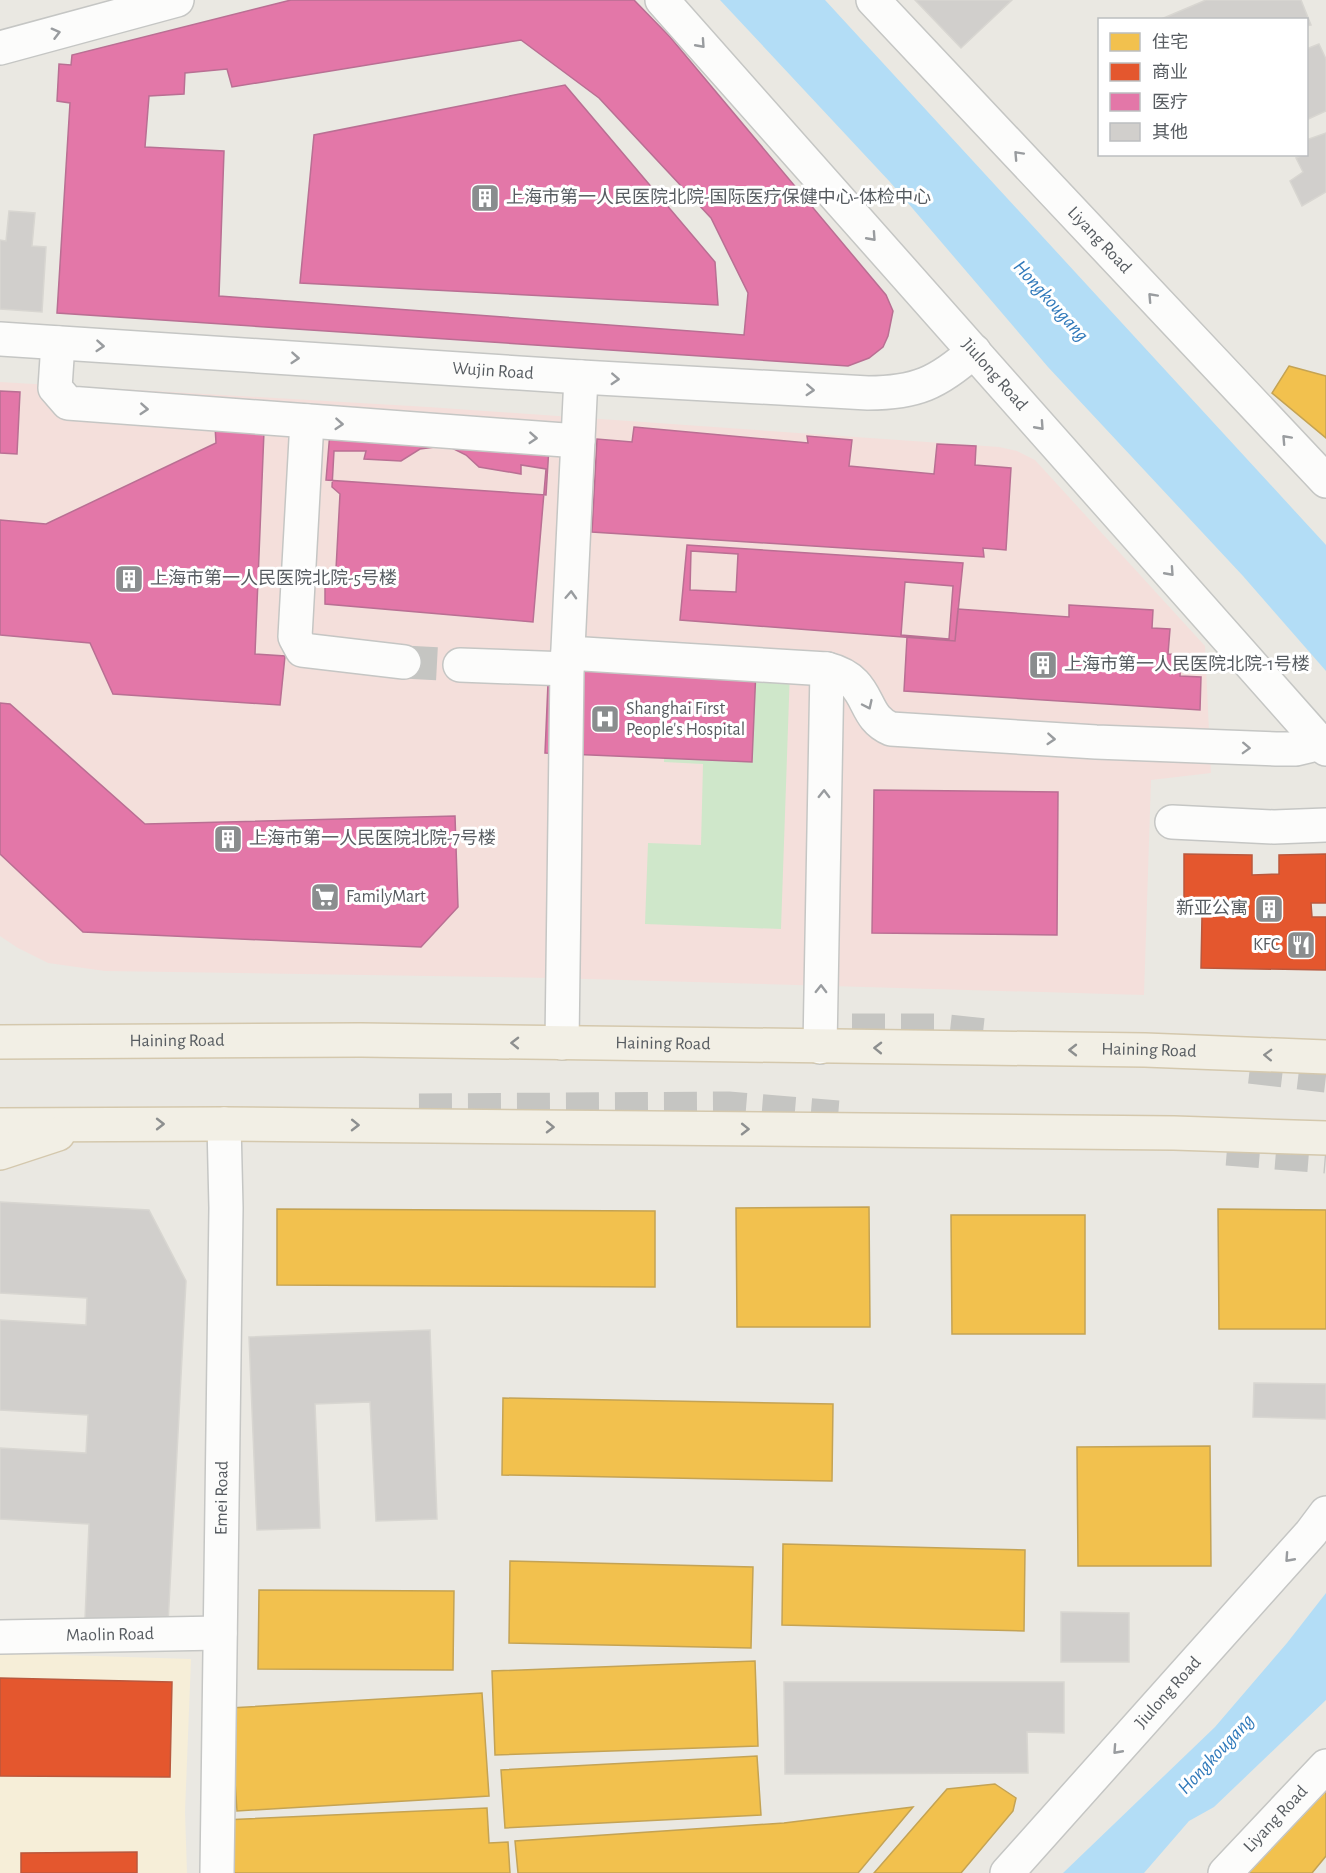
<svg xmlns="http://www.w3.org/2000/svg" width="1326" height="1873" viewBox="0 0 1326 1873" font-family="'Alegreya Sans','Noto Sans SC',sans-serif">
	<style>
		.commercial { fill: #f6eed8 }
		.medical { fill: #f4dfdb }
		.green { fill: #cfe7ca }
		.water { fill: #b3ddf6 }
		.homes { fill: #f2c14e; stroke: #c4a354; stroke-width: 1.5 }
		.shops { fill: #e4572e; stroke: #ba583d; stroke-width: 1.5 }
		.health { fill: #e377a8; stroke: #b96f93; stroke-width: 1.5; fill-rule: evenodd }
		.building { fill: #d1cfcc; stroke: #d8d6d1; stroke-width: 1.5 }
		.lines { fill: none; stroke-linecap: round; stroke-linejoin: round }
		.minor-tunnel { stroke: #c5c5c2; stroke-width: 33; stroke-dasharray: 33 16; stroke-linecap: butt }
		.highway-tunnel { stroke: #c5c5c2; stroke-width: 33; stroke-dasharray: 33 16; stroke-linecap: butt }
		.minor-casing { stroke: #c5c6c4; stroke-width: 36 }
		.major-casing { stroke: #d4c8ad; stroke-width: 36 }
		.minor { stroke: #fcfcfb; stroke-width: 33 }
		.major { stroke: #f2efe5; stroke-width: 33 }
		.oneway { stroke: #999c9f }
		.oneway2 { stroke: #8d8f8f }
		.labels { text-anchor: middle; dominant-baseline: central; stroke-width: 6; stroke-linejoin: round; paint-order: stroke }
		.poi-label { font-size: 18px; fill: #575c61; stroke: #fff; text-anchor: start }
		.street-label { font-size: 18px; fill: #575c61; stroke: #fff }
		.water-label { font-size: 20px; font-style: italic; fill: #3079ba; stroke: #fff }
	</style>
	<rect width="100%" height="100%" fill="#eae8e2"/>
	<path class="commercial" d="M 0,1653 L 191,1659 L 185,1812 L 187,1873 L 0,1873 Z"/>
	<path class="medical" d="M 0,382 L 428,407 L 999,447 L 1017,451 L 1035,460 L 1205,646 L 1211,773 L 1151,780 L 1144,995 L 552,978 L 105,971 L 48,963 L 18,948 L 0,936 Z"/>
	<path class="green" d="M 667,666 L 790,670 L 781,929 L 645,924 L 648,843 L 701,845 L 703,764 L 664,762 Z"/>
	<path class="water" d="M 720,0 L 825,0 L 1326,545 L 1326,671 L 1243,576 L 1048,367 L 890,182 Z
		M 1326,1593 L 1326,1700 L 1214,1807 L 1189,1821 L 1144,1873 L 1063,1873 L 1215,1727 L 1287,1643 Z"/>
	<path class="homes" d="M 1289,366 L 1326,376 L 1326,438 L 1272,393 Z
		M 869,1207 L 870,1327 L 737,1327 L 736,1208 Z
		M 277,1209 L 655,1211 L 655,1287 L 277,1285 Z
		M 1218,1209 L 1326,1210 L 1326,1329 L 1219,1329 Z
		M 951,1215 L 1085,1215 L 1085,1334 L 952,1334 Z
		M 503,1398 L 833,1404 L 832,1481 L 502,1475 Z
		M 1210,1446 L 1211,1566 L 1078,1566 L 1077,1447 Z
		M 783,1544 L 1025,1550 L 1024,1631 L 782,1625 Z
		M 510,1561 L 753,1567 L 751,1648 L 509,1643 Z
		M 259,1590 L 454,1591 L 453,1670 L 258,1669 Z
		M 755,1661 L 758,1746 L 495,1755 L 492,1671 Z
		M 482,1693 L 489,1796 L 237,1811 L 230,1708 Z
		M 757,1756 L 761,1815 L 505,1828 L 501,1770 Z
		M 1326,1780 L 1326,1856 L 1312,1873 L 1241,1873 Z
		M 995,1784 L 1016,1798 L 1013,1811 L 961,1873 L 874,1873 L 947,1789 Z
		M 913,1807 L 858,1873 L 518,1873 L 515,1841 L 784,1823 Z
		M 487,1808 L 489,1843 L 508,1842 L 510,1873 L 226,1873 L 223,1820 Z"/>
	<path class="shops" d="M 1184,854 L 1252,855 L 1252,875 L 1279,874 L 1279,855 L 1326,854 L 1326,903 L 1311,903 L 1312,917 L 1326,917 L 1326,970 L 1201,968 L 1202,916 L 1226,916 L 1227,902 L 1184,903 Z
		M 0,1678 L 172,1682 L 170,1777 L 0,1776 Z
		M 137,1852 L 137,1873 L 21,1873 L 21,1853 Z"/>
	<path class="health" d="M 291,0 L 634,0 L 670,37 L 886,295 L 893,311 L 888,336 L 883,347 L 869,358 L 848,366 L 57,313 L 70,103 L 57,101 L 59,64 L 71,65 L 72,55 ZM 521,40 L 599,98 L 711,218 L 748,293 L 744,335 L 219,296 L 224,151 L 145,147 L 149,96 L 184,94 L 185,73 L 227,69 L 232,87 Z
		M 565,85 L 715,262 L 718,305 L 300,283 L 314,135 Z
		M 0,391 L 20,392 L 17,454 L 0,453 Z
		M 215,426 L 264,431 L 255,654 L 285,656 L 280,705 L 113,694 L 90,643 L 0,635 L 0,520 L 46,524 L 216,443 Z
		M 634,427 L 808,443 L 807,436 L 852,440 L 849,466 L 934,474 L 937,444 L 976,446 L 975,465 L 1011,468 L 1006,550 L 983,548 L 984,557 L 592,532 L 597,439 L 632,442 Z
		M 330,432 L 549,447 L 546,495 L 326,480 Z
		M 435,447 L 452,448 L 466,455 L 479,467 L 521,474 L 521,465 L 546,469 L 533,622 L 325,604 L 325,574 L 336,569 L 340,494 L 332,487 L 334,451 L 366,451 L 364,459 L 401,461 L 420,449 Z
		M 687,545 L 963,563 L 955,641 L 680,620 Z
		M 691,551 L 738,554 L 736,592 L 690,590 Z
		M 905,582 L 953,586 L 949,639 L 901,635 Z
		M 1069,605 L 1153,610 L 1152,628 L 1170,629 L 1168,654 L 1181,655 L 1180,676 L 1201,677 L 1200,710 L 904,691 L 907,637 L 955,641 L 958,609 L 1069,617 Z
		M 549,660 L 756,669 L 752,762 L 545,753 Z
		M 0,703 L 10,704 L 145,824 L 455,816 L 458,907 L 421,947 L 83,932 L 0,854 Z
		M 874,790 L 1058,792 L 1057,935 L 872,933 Z"/>
	<path class="building" d="M 915,0 L 1012,0 L 961,48 Z
		M 1206,0 L 1301,0 L 1311,25 L 1306,26 L 1306,20 L 1159,20 Z
		M 1319,44 L 1326,59 L 1326,111 L 1306,120 L 1306,49 Z
		M 1326,133 L 1326,192 L 1302,206 L 1290,181 L 1303,172 L 1296,158 L 1306,154 L 1306,140 Z
		M 9,211 L 35,213 L 32,246 L 46,247 L 42,312 L 0,309 L 0,240 L 6,241 Z
		M 0,1202 L 149,1210 L 186,1281 L 168,1624 L 85,1619 L 89,1524 L 0,1519 L 0,1448 L 86,1453 L 88,1415 L 0,1410 L 0,1320 L 86,1325 L 87,1298 L 0,1293 Z
		M 430,1330 L 437,1519 L 376,1521 L 370,1402 L 315,1404 L 320,1528 L 257,1530 L 249,1337 Z
		M 1254,1383 L 1326,1384 L 1326,1419 L 1253,1417 Z
		M 1061,1612 L 1129,1613 L 1129,1662 L 1061,1662 Z
		M 784,1682 L 1064,1682 L 1064,1733 L 1027,1732 L 1028,1773 L 785,1774 Z"/>
	<g class="lines">
		<path class="minor-tunnel" d="M 404,662 L 460,665"/>
		<path class="highway-tunnel" d="M 803,1030 L 940,1030 L 994,1036
			M 1250,1067 L 1326,1076
			M 419,1110 L 728,1108 L 838,1117
			M 1227,1149 L 1326,1157"/>
		<g class="minor-casing">
			<g id="minor">
				<path id="s1" d="M 662,0 L 1326,749"/>
				<path id="s2" d="M 873,0 L 1326,481"/>
				<path d="M 0,48 L 177,0"/>
				<path id="s3" d="M 0,339 L 581,377 L 868,393 C 916,393 938,383 974,351"/>
				<path d="M 58,343 L 55,388 L 68,403 L 578,441"/>
				<path d="M 307,421 L 295,637 L 302,650 L 404,662"/>
				<path d="M 568,653 L 827,669 C 874,681 859,716 891,729 L 1096,742 L 1276,749 L 1296,749 L 1321,743"/>
				<path d="M 460,665 L 567,669"/>
				<path d="M 1172,822 L 1274,827 L 1326,825"/>
				<path d="M 562,1043 L 567,669 L 581,377"/>
				<path d="M 820,1047 L 827,669"/>
				<path id="s4" d="M 0,1637 L 220,1633"/>
				<path id="s5" d="M 217,1873 L 226,1208 L 224,1124"/>
				<path id="s6" d="M 1007,1873 L 1311,1533 L 1326,1513"/>
				<path id="s7" d="M 1225,1873 L 1326,1766"/>
			</g>
		</g>
		<g class="major-casing">
			<g id="major">
				<path id="s8" d="M 0,1042 L 361,1040 L 1145,1050 L 1326,1057"/>
				<path d="M 0,1125 L 224,1124 L 1174,1133 L 1326,1138"/>
				<path d="M 0,1153 L 58,1134"/>
			</g>
		</g>
		<use href="#minor" class="minor"/>
		<use href="#major" class="major"/>
	</g>
	<defs><path id="oneway-chevron" d="M-2-3.5L2.5 0L-2 3.5" fill="none" stroke-width="1.6" stroke-linecap="round" stroke-linejoin="round" transform="scale(1.5)"/></defs>
	<g class="oneway">
		<use href="#oneway-chevron" transform="translate(56 33) rotate(-15)"/>
		<use href="#oneway-chevron" transform="translate(701 44) rotate(48)"/>
		<use href="#oneway-chevron" transform="translate(1018 155) rotate(-133)"/>
		<use href="#oneway-chevron" transform="translate(872 237) rotate(48)"/>
		<use href="#oneway-chevron" transform="translate(1152 297) rotate(-133)"/>
		<use href="#oneway-chevron" transform="translate(100 346) rotate(4)"/>
		<use href="#oneway-chevron" transform="translate(295 358) rotate(4)"/>
		<use href="#oneway-chevron" transform="translate(615 379) rotate(3)"/>
		<use href="#oneway-chevron" transform="translate(810 390) rotate(3)"/>
		<use href="#oneway-chevron" transform="translate(144 409) rotate(4)"/>
		<use href="#oneway-chevron" transform="translate(339 424) rotate(4)"/>
		<use href="#oneway-chevron" transform="translate(1040 426) rotate(48)"/>
		<use href="#oneway-chevron" transform="translate(533 438) rotate(4)"/>
		<use href="#oneway-chevron" transform="translate(1286 439) rotate(-133)"/>
		<use href="#oneway-chevron" transform="translate(1170 572) rotate(48)"/>
		<use href="#oneway-chevron" transform="translate(571 595) rotate(-87)"/>
		<use href="#oneway-chevron" transform="translate(868 705) rotate(65)"/>
		<use href="#oneway-chevron" transform="translate(1051 739) rotate(4)"/>
		<use href="#oneway-chevron" transform="translate(1246 748) rotate(2)"/>
		<use href="#oneway-chevron" transform="translate(824 794) rotate(-89)"/>
		<use href="#oneway-chevron" transform="translate(821 989) rotate(-89)"/>
		<use href="#oneway-chevron" transform="translate(1289 1558) rotate(132)"/>
		<use href="#oneway-chevron" transform="translate(1117 1750) rotate(132)"/>
	</g>
	<g class="oneway2">
		<use href="#oneway-chevron" transform="translate(515 1043) rotate(-179)"/>
		<use href="#oneway-chevron" transform="translate(878 1048) rotate(-179)"/>
		<use href="#oneway-chevron" transform="translate(1073 1050) rotate(-180)"/>
		<use href="#oneway-chevron" transform="translate(1268 1055) rotate(-178)"/>
		<use href="#oneway-chevron" transform="translate(160 1124)"/>
		<use href="#oneway-chevron" transform="translate(355 1125) rotate(1)"/>
		<use href="#oneway-chevron" transform="translate(550 1127) rotate(1)"/>
		<use href="#oneway-chevron" transform="translate(745 1129) rotate(1)"/>
	</g>
	<defs>
		<g id="building-square" transform="scale(1.5)"><rect x="-9" y="-9" width="18" height="18" rx="4" fill="#8a8d8e" stroke="#fff"/><path d="M-4-6H4V6H1V3H-1V6H-4ZM-2.5-4.3h1.7v1.8h-1.7ZM.8-4.3h1.7v1.8H.8ZM-2.5-1h1.7V.8h-1.7ZM.8-1h1.7V.8H.8Z" fill="#fff"/></g>
		<g id="hospital-square" transform="scale(1.5)"><rect x="-9" y="-9" width="18" height="18" rx="4" fill="#8a8d8e" stroke="#fff"/><path d="M-5-5h3v3.5h4V-5h3V5h-3V1.5h-4V5h-3Z" fill="#fff"/></g>
		<g id="supermarket-square" transform="scale(1.5)"><rect x="-9" y="-9" width="18" height="18" rx="4" fill="#8a8d8e" stroke="#fff"/><path d="M-6-5.5h2.5l.6 2H6L4.5 2H-2.5L-4.4-4H-6ZM-1.5 3.2a1.3 1.3 0 1 0 .1 0ZM3 3.2a1.3 1.3 0 1 0 .1 0Z" fill="#fff"/></g>
		<g id="restaurant-square" transform="scale(1.5)"><rect x="-9" y="-9" width="18" height="18" rx="4" fill="#8a8d8e" stroke="#fff"/><path d="M-5-6h1v4h1v-4h1v4h1v-4h1v5L-1.5 .5V6h-2V.5L-5-1ZM5-6V6H3V1.5H1.5Q1.5-4 5-6Z" fill="#fff"/></g>
	</defs>
	<g fill-rule="evenodd">
		<use href="#building-square" x="485" y="198"/>
		<use href="#building-square" x="129" y="579"/>
		<use href="#building-square" x="1043" y="665"/>
		<use href="#hospital-square" x="605" y="719"/>
		<use href="#building-square" x="228" y="839"/>
		<use href="#supermarket-square" x="325" y="897"/>
		<use href="#building-square" x="1269" y="909"/>
		<use href="#restaurant-square" x="1301" y="945"/>
	</g>
	<g class="labels">
		<g class="poi-label">
			<text x="506" y="198">上海市第一人民医院北院-国际医疗保健中心-体检中心</text>
			<text x="150" y="579">上海市第一人民医院北院-5号楼</text>
			<text x="1064" y="665">上海市第一人民医院北院-1号楼</text>
			<text x="626" y="709">Shanghai First<tspan x="626" dy="21">People's Hospital</tspan></text>
			<text x="249" y="839">上海市第一人民医院北院-7号楼</text>
			<text x="346" y="897">FamilyMart</text>
			<text x="1248" y="909" text-anchor="end">新亚公寓</text>
			<text x="1280" y="945" text-anchor="end">KFC</text>
		</g>
		<g class="street-label">
			<text stroke="none"><textPath href="#s2" startOffset="330">Liyang Road</textPath></text>
			<text stroke="none"><textPath href="#s3" startOffset="494">Wujin Road</textPath></text>
			<text stroke="none"><textPath href="#s1" startOffset="501">Jiulong Road</textPath></text>
			<text stroke="none"><textPath href="#s8" startOffset="177">Haining Road</textPath></text>
			<text stroke="none"><textPath href="#s8" startOffset="663">Haining Road</textPath></text>
			<text stroke="none"><textPath href="#s8" startOffset="1149">Haining Road</textPath></text>
			<text stroke="none"><textPath href="#s5" startOffset="375">Emei Road</textPath></text>
			<text stroke="none"><textPath href="#s4" startOffset="110">Maolin Road</textPath></text>
			<text stroke="none"><textPath href="#s6" startOffset="242">Jiulong Road</textPath></text>
			<text stroke="none"><textPath href="#s7" startOffset="74">Liyang Road</textPath></text>
		</g>
		<g class="water-label">
			<text transform="translate(1051 301) rotate(48)">Hongkougang</text>
			<text transform="translate(1216 1754) rotate(-47)">Hongkougang</text>
		</g>
	</g>
	<rect x="1098" y="18" width="210" height="138" fill="#ffffff" stroke="#bcbec0" stroke-width="1.5"/>
	<rect x="1110" y="33" width="30" height="18" fill="#f2c14e" stroke="#bcbec0" stroke-width="1.5"/>
	<text x="1152" y="48" font-size="18" fill="#575c61">住宅</text>
	<rect x="1110" y="63" width="30" height="18" fill="#e4572e" stroke="#bcbec0" stroke-width="1.5"/>
	<text x="1152" y="78" font-size="18" fill="#575c61">商业</text>
	<rect x="1110" y="93" width="30" height="18" fill="#e377a8" stroke="#bcbec0" stroke-width="1.5"/>
	<text x="1152" y="108" font-size="18" fill="#575c61">医疗</text>
	<rect x="1110" y="123" width="30" height="18" fill="#d1cfcc" stroke="#bcbec0" stroke-width="1.5"/>
	<text x="1152" y="138" font-size="18" fill="#575c61">其他</text>
</svg>
